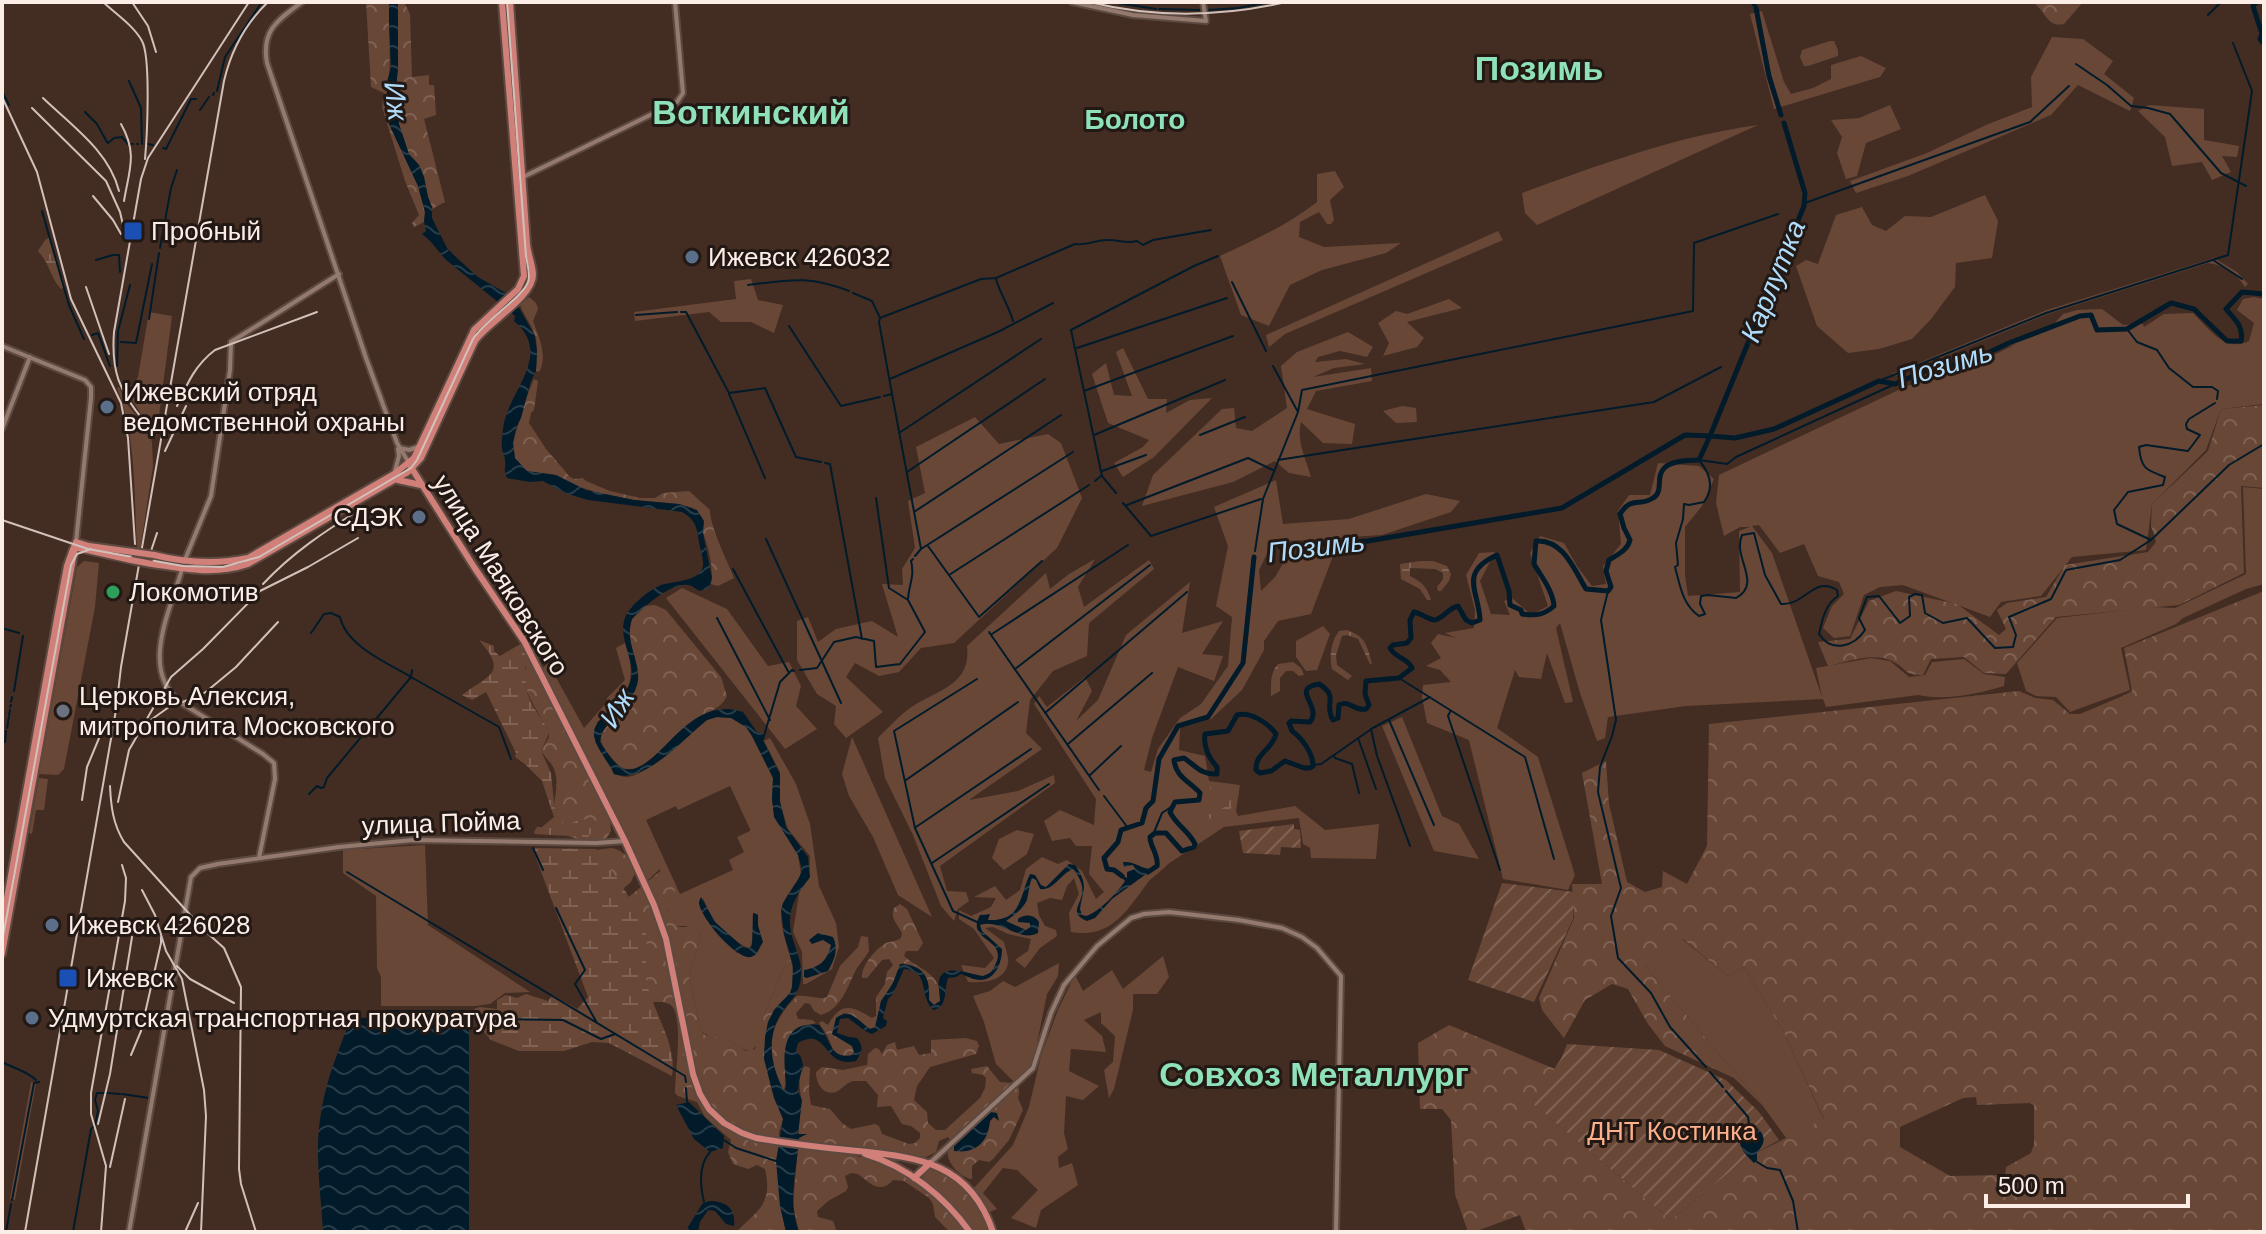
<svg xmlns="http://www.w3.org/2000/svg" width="2266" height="1234" viewBox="0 0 2266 1234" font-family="Arial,sans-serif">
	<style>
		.green { fill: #694737; fill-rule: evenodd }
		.forest { fill: url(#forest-crowns); fill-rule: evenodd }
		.wetland { fill: url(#wetland-marsh) }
		.garden { fill: url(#garden-furrows) }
		.water { fill: url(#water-waves) }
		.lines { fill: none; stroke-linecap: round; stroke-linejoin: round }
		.stream { stroke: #011b2a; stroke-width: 2 }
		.river { stroke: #011b2a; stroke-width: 5 }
		.secondary-casing { stroke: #5c4940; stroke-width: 8 }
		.primary-casing { stroke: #5c4940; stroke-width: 10 }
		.secondary { stroke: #947a6e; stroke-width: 4 }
		.primary { stroke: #d07f79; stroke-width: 6 }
		.tram { stroke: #d2c1ba; stroke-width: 2 }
		.rail { stroke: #d2c1ba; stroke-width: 2 }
		.primary-bridge-casing { stroke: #5c4940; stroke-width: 10; stroke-linecap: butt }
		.primary-bridge { stroke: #d07f79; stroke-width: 6 }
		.transit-dot { fill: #1a4fb4; stroke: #221814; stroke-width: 3 }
		.service-dot { fill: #5c6f8a; stroke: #221814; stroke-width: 3 }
		.leisure-dot { fill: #2e9e5b; stroke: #221814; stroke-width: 3 }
		.worship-dot { fill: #6b7280; stroke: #221814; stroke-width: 3 }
		.labels { text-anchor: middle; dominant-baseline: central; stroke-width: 6; stroke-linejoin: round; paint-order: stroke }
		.poi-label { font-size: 26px; fill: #fcede6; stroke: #221814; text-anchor: start }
		.street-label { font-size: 26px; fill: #fcede6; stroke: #221814 }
		.park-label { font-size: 26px; fill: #feaf8b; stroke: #221814 }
		.water-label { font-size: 28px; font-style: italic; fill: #afdcfb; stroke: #221814 }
		.neighbourhood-label { font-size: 28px; font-weight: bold; fill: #8ee1b8; stroke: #221814 }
		.district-label { font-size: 34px; font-weight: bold; fill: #8ee1b8; stroke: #221814 }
	</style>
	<defs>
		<pattern id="forest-crowns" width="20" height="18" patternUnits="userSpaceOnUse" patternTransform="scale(2)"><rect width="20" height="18" fill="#694737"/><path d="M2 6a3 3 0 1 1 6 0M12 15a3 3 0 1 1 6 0" fill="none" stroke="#7f6254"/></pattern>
		<pattern id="wetland-marsh" width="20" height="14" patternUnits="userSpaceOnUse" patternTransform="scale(2)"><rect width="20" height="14" fill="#694737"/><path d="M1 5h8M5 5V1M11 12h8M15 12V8" fill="none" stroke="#7f6254"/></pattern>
		<pattern id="garden-furrows" width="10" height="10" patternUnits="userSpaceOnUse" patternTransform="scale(2)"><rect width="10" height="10" fill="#694737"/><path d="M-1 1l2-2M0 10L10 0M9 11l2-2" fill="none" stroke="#7f6254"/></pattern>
		<pattern id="water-waves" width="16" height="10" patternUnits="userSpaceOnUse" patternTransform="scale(2)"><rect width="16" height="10" fill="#011b2a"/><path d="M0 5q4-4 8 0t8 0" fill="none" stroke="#273c49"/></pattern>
	</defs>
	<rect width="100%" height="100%" fill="#432d23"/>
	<path class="green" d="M 1762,11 L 1784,82 L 1791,94 L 1813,88 L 1831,79 L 1831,65 L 1861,56 L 1886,68 L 1880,77 L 1774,109 L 1750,14 Z
		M 2052,37 L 2083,39 L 2113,61 L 2104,74 L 2134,98 L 2130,111 L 2078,85 L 2051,115 L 1908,176 L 1856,193 L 1850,181 L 1927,153 L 1986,125 L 2032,107 L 2031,77 Z
		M 1830,41 L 1834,41 L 1838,50 L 1838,56 L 1808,66 L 1804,66 L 1800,57 L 1802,50 Z
		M 1890,105 L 1901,129 L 1866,143 L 1857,176 L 1846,179 L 1837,153 L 1842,137 L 1831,120 L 1859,118 Z
		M 2149,105 L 2204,109 L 2204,140 L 2239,146 L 2237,157 L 2222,156 L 2231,172 L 2212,180 L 2202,162 L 2172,166 L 2165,137 L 2138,111 Z
		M 1758,125 L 1537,225 L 1525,213 L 1522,193 C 1599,165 1676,136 1758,125 Z
		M 1335,171 L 1344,187 L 1330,200 L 1334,220 L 1331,224 L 1327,224 L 1319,212 L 1300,222 L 1299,237 L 1324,247 L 1401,243 L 1386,253 L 1322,270 L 1290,285 L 1269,326 L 1241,315 L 1220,256 C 1254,240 1288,225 1317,202 L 1317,174 Z
		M 1985,195 L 1998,221 L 1992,258 L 1956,263 L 1955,287 L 1931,319 L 1912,339 L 1879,349 L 1848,353 L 1817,326 L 1796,266 L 1806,260 L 1818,264 L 1836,215 L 1862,207 L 1872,225 L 1886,231 L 1905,216 L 1931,217 Z
		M 1498,231 L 1503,240 L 1285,334 L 1269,347 L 1266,335 Z
		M 2214,258 L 2237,272 L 2248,284 L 2245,287 C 2237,274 2224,265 2208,263 L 2048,314 L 1896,376 L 1892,374 L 2047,310 Z
		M 751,279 L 758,300 L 783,305 L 774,333 L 751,322 L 721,322 L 709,312 L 635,321 L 634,312 L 736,299 L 734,281 Z
		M 2254,297 L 2264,299 L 2264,404 L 2221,409 L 2206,450 L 2152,504 L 2146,550 L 2072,557 L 2041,596 L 2001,602 L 1990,617 L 1903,585 L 1880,587 L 1864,595 L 1850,636 L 1834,638 L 1823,628 L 1832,606 L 1844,594 L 1839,582 L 1818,576 L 1804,544 L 1780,553 L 1759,525 L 1752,526 L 1772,553 L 1822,697 L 1816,668 L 1871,658 L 1890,661 L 1909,677 L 1925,675 L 1932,662 L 1964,659 L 1984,674 L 2005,677 L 2004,686 C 1976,694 1947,701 1918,695 L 1826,707 L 1823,699 L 1686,706 L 1608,717 L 1605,738 L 1597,741 L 1580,693 L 1560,623 L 1556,628 L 1573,702 L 1565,703 L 1547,653 L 1541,679 L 1519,677 L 1515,670 L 1497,728 L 1538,757 L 1575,875 L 1568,890 L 1503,879 L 1469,740 L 1427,723 L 1422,697 L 1423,685 L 1451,682 L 1440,670 L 1426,666 L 1441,658 L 1431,643 L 1438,634 L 1456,638 L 1445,633 L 1474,628 L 1475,610 L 1466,575 L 1479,553 L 1495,552 L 1480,581 L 1491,614 L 1510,615 L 1504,601 L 1512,598 L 1531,615 L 1548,606 L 1530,553 L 1540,536 L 1564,543 L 1577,566 L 1592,586 L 1606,584 L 1603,566 L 1621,544 L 1618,511 L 1629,495 L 1650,495 L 1658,463 L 1699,466 L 1714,479 L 1702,506 L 1685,527 L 1685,575 L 1688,596 L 1740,592 L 1739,531 L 1750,527 L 1740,527 L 1724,536 L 1716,503 L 1719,475 L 1907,386 L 1970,367 L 2016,344 L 2006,347 L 2003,345 L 2053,325 L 2063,314 L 2077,310 L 2102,309 L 2123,325 L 2143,324 L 2144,327 L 2164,314 L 2193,313 C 2209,329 2225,353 2249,341 L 2254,323 L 2237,310 L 2243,299 Z
		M 1449,299 L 1462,308 L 1407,322 L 1424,338 L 1417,347 L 1383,356 L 1389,343 L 1378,323 L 1396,311 L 1407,314 Z
		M 149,312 L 172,316 L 156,439 L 125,388 L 134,384 L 138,377 Z
		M 1348,332 L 1373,347 L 1367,357 L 1340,351 L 1318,357 L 1315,362 L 1346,359 L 1365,364 L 1334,368 L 1313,377 L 1371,368 L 1372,381 L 1316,391 L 1307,409 L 1355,424 L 1352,444 L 1323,443 L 1301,422 C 1296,440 1306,459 1311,477 L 1289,473 L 1275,461 L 1233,482 L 1142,506 L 1153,475 L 1222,409 L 1234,408 L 1236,428 L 1252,431 L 1287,408 L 1281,366 L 1297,352 Z
		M 1123,348 L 1148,399 L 1167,399 L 1166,413 L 1190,400 L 1212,398 L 1154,457 L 1123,477 L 1114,463 L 1143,447 L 1149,440 L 1108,423 L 1092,374 L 1106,363 L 1114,395 L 1132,396 L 1116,352 Z
		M 119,387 L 127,404 L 147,429 L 152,442 L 153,466 L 140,551 L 137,550 C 134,497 137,438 117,388 Z
		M 1402,406 L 1416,408 L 1417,422 L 1396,423 L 1383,411 Z
		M 975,417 L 999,444 L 1048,434 L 1061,443 L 1082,498 L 1057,548 L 954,643 L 921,648 L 899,672 L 879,676 L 855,663 L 846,677 L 883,712 L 846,738 L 834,724 L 836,706 L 817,694 L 797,660 L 797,621 L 808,617 L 818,642 L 836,629 L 872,621 L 898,637 L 882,584 L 903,585 L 902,569 L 915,548 L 908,501 L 925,493 L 916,447 Z
		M 1276,480 L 1283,524 L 1349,519 L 1426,494 L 1460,501 L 1451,512 L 1382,535 L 1273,542 L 1259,570 L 1261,591 L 1275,577 L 1285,560 L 1336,548 L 1311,614 L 1278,621 L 1264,641 L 1264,650 L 1242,690 L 1211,719 L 1180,728 L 1179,750 L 1205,756 L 1209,781 L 1240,785 L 1236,811 L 1238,816 L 1295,806 L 1325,830 L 1379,824 L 1376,859 L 1311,858 L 1310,848 L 1303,844 L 1299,818 L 1224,827 L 1168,864 C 1162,871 1155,875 1149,881 C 1127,910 1112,939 1071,932 L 1069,913 L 1079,894 L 1074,878 L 1067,886 L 1062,900 L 1050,898 L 1037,903 L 1039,915 L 1045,926 L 1056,930 L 1057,936 L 1040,948 L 1025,968 L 1015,960 L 1028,951 L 1031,939 L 1008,934 L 993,927 L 985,928 L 1004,942 C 1005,948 1009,957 1008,963 C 1005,982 982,983 968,982 L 961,965 L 985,968 L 994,958 L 974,929 L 959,919 L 959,910 L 971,916 L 991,907 L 996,898 L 974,897 L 995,886 L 1006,900 L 1020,890 L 1026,869 L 1042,857 L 1058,864 L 1067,860 L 1082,871 L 1096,899 L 1104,892 L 1089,874 L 1092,846 L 1076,846 L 1070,838 L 1052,841 L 1044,821 L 1060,810 L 1094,825 L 1096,799 L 1034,704 L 1039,696 L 1047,707 L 1085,677 L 1092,691 L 1076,721 L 1098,700 L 1126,635 L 1190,582 L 1182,633 L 1223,621 L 1202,654 L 1223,656 L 1214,681 L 1178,667 L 1152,738 L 1144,770 L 1151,772 L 1158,749 L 1180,718 L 1201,704 L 1228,666 L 1232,617 L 1216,606 L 1228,546 L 1214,507 Z
		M 2243,487 L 2264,489 L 2264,584 L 2246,589 L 2183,618 L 2176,624 L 2121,648 L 2130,690 L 2070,712 L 2056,697 L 2036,696 L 2026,691 L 2017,663 L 2057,618 L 2152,607 L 2175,608 L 2246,574 Z
		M 1095,559 L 1078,587 L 1084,607 L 1149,560 L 1154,569 L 1089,623 L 1087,656 L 1053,671 L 1030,700 L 1026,733 L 1042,749 L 969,800 L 1018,791 L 1054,775 L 1055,783 L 940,866 L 947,891 L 966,892 L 969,901 L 958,909 L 954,921 L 941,906 L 913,835 L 885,778 L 878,738 C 887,729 896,719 906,711 C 933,690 972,688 967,646 L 1046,573 L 1050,589 L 1069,574 Z
		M 84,561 L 99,563 L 95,607 L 64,769 L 58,775 L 39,774 L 77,567 Z
		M 682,588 L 727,609 L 768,666 L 789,662 L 801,686 L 796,706 L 817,729 L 785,749 L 666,598 Z
		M 1323,626 L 1330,634 L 1317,670 L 1306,671 L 1296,657 L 1296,641 Z
		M 625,643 C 639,679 627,700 597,722 L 595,742 L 607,759 L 614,774 C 619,775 623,777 627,777 C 647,776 690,733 707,720 L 717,717 L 731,718 L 746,727 L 752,736 L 773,778 L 772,799 L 775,817 L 798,855 L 801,874 C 796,884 788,892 784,902 C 776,919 787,944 791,960 L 787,961 L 765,1012 L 758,1044 L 751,1051 C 740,1050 736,1043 726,1040 C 716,1037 709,1038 701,1031 L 689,976 L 701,936 C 698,923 684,928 673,925 L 668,914 L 669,907 L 660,869 L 647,881 L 629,842 L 542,669 L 548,663 L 584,728 L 607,702 L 607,698 L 625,680 L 616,648 ZM 730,786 L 750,829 L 750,831 L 737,837 L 744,852 L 729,860 L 733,870 L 680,894 L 646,820 L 676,806 L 678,810 ZM 703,898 C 706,904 708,912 712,918 C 717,926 740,946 749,948 C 756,939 752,925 753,914 L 755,913 L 762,940 L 757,953 L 737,953 C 721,938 701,922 703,898 Z
		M 1402,717 L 1442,816 L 1459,824 L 1479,859 L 1434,851 L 1382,726 Z
		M 852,737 L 932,917 L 898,895 L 873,837 L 849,796 L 842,774 Z
		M 770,738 L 796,784 L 810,824 L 819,886 L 836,923 L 839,947 L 832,969 L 806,984 L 803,984 L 802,952 L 793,932 L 800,888 L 809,879 L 810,856 L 788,829 L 780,803 L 780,772 L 764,741 Z
		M 39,778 L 48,779 L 44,810 L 36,810 L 32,834 L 29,833 Z
		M 1017,830 L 1034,834 L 1027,854 L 1004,870 L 992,858 L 999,839 Z
		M 425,845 L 428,925 L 530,992 L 505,993 L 490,1004 L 475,1006 L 381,1006 L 381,977 L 377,968 L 376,896 L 343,873 L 343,850 Z
		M 1682,939 L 1728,976 L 1744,967 L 1783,1031 L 1824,1120 L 1787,1139 L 1763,1106 L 1645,966 Z
		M 1163,956 L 1169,977 L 1157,994 L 1133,994 L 1133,1010 L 1114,1089 L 1109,1098 L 1104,1070 L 1113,1062 L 1115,1036 L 1101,1023 L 1101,1012 L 1084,1020 L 1102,1036 L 1106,1052 L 1071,1049 L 1069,1071 L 1099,1086 L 1083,1100 L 1066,1096 L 1064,1133 L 1068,1149 L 1058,1157 L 1059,1168 L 1072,1163 L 1078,1185 L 1041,1210 L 1036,1228 L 1011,1218 L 1038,1190 L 1017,1170 L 1003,1168 L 983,1193 L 997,1209 L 987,1213 L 974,1188 L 1013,1145 L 1029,1107 L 1041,1056 L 1058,1010 L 1075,975 L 1083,991 L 1112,970 L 1123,989 Z
		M 1059,963 L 1058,976 L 1047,994 L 1033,1063 L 1014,1082 L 996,1064 L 984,1022 L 973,996 L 990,991 L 1003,981 L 1015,987 Z
		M 31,1082 L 36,1083 L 15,1200 L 10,1199 Z"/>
	<path class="forest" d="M 366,2 L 389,2 L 390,5 L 389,124 L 418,186 L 425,212 L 424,222 L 414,227 L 412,223 L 419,215 L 405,181 L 382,107 L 384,93 L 371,87 Z
		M 398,2 L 404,2 L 410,14 L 412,77 L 429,75 L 429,85 L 434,85 L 436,115 L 424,119 L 445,202 L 432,209 L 428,197 L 424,177 L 419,165 L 409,155 L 399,124 L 396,88 L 398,68 Z
		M 2032,2 L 2083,2 L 2064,24 C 2046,28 2046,10 2032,2 Z
		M 529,297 L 536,303 L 538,309 L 533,321 C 539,338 548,356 539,372 L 536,371 C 537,358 539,342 533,330 C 529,321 524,315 520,305 Z
		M 534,379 L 538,381 L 534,410 L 531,413 L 529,423 L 546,449 L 570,477 L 574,479 L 583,478 L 586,481 L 610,491 L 640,498 L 655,498 L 663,493 L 689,491 L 710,510 C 710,527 727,560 734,578 L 718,586 L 711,584 C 715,559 703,531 693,508 L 679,504 L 634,500 L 599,493 L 577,486 L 556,475 L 527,471 L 520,466 L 515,458 L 513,443 L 525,401 Z
		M 2264,405 L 2264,488 L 2241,486 L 2244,573 L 2179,605 L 2056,617 L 2006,674 L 1984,673 L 1964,657 L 1931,659 L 1923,675 C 1903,675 1909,670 1894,662 C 1874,651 1848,662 1828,666 L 1818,642 L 1850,639 L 1869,601 L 1896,591 L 1957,604 L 1999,635 L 2006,629 L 1997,610 L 2007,603 L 2046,597 L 2065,565 L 2148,552 L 2156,542 L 2151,526 L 2152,504 L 2208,451 L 2221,409 Z
		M 2264,591 L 2264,1232 L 1526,1232 L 1520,1215 L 1474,1232 L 1468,1232 L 1455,1194 L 1451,1120 L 1442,1109 L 1420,1109 L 1418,1043 L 1449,1025 L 1555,1069 L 1532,1103 L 1671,1220 L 1748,1157 L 1824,1119 L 1783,1031 L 1744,967 L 1728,976 L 1683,939 L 1645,966 L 1763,1106 L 1734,1078 L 1665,1046 L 1648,1024 L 1628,989 L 1612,984 L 1585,1000 L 1564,1038 L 1542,1010 L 1539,998 L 1574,918 L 1572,884 L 1602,884 L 1582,773 L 1606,761 L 1609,804 L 1627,882 L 1645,892 L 1662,887 L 1663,871 L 1687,884 L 1707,846 L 1709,724 L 2019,691 L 2035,698 L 2053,700 L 2070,714 L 2080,714 L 2125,695 L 2132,691 L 2124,648 ZM 1976,1097 L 1977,1105 L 2030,1103 L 2034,1105 L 2034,1144 L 2031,1153 L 2006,1167 L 2005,1175 L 1950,1176 L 1900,1147 L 1900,1127 L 1963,1098 Z
		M 655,605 L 666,610 L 721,677 L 727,696 C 722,708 709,711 698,718 C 680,729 648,769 630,769 C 620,770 616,762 610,756 C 604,748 600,744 601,734 L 635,691 L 635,657 L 629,642 L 629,633 L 632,619 L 645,606 Z
		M 528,662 L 532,663 L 610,820 L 611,831 L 606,839 C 581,842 555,841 554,809 C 554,797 559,785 555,772 C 553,763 545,758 541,751 L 549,737 L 549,733 C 540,711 515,687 528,662 Z
		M 611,848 C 625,850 630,860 636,871 L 631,882 L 612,898 L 596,850 Z
		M 664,868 L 666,868 C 675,886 680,893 668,911 C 677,943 693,913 701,936 L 689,976 L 701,1031 L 705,1035 L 728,1040 L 746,1051 L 755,1049 L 765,1012 L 787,961 L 791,960 L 794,976 L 792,987 L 790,993 L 778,1005 L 764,1049 L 771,1088 L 783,1119 L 779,1132 L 779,1185 L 780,1206 L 786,1232 L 736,1232 C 759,1209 773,1204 765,1169 L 757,1165 L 748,1169 L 733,1164 L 728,1152 L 731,1140 L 705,1117 L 697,1102 L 678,1096 L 675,1093 C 675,1076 684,1016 671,1005 C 665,1001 658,1002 652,1002 L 619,905 Z
		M 900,904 L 907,909 L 923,943 L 918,951 L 906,951 L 904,956 C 921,971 942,973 940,1001 L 934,1005 L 929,1000 C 930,977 926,968 902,963 L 889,991 L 881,1001 L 876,1027 L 870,1029 L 851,1014 L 843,1013 L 832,1034 L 852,1046 L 854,1052 L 850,1057 C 833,1056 833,1048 827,1035 C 825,1031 821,1027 819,1023 L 822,1021 L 828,1025 C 841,1001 852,1006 872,1018 L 876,1016 L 876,997 L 885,984 L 887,972 L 893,965 L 889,959 L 882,960 L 867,978 L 862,978 C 861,967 873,952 883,945 C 889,940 895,943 901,938 L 902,933 C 897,923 890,919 894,908 Z
		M 861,936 L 868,937 L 869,951 C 866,957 861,962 857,968 C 847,986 843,1008 821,1015 L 814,1011 L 810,1004 L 805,1003 L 796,1013 L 798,1019 L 812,1020 L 816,1023 L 795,1029 L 784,1091 C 764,1053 767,1026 797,996 C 806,995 820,1000 827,997 L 840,966 L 858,947 Z
		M 966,1038 L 977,1041 L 979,1046 L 976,1054 L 930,1067 L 917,1086 L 914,1100 L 927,1112 L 928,1123 L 936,1130 L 945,1130 L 980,1098 L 985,1088 L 986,1078 L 983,1075 L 972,1073 L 971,1069 L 987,1066 L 1000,1082 L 1014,1083 C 1020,1088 1020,1091 1018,1098 L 1023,1110 L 1009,1140 L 993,1159 L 989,1162 L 979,1160 L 972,1166 L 972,1179 C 962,1178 950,1166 948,1156 C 947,1150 951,1147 953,1143 L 948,1137 L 939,1141 L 936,1152 L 926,1157 L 799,1140 C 798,1128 800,1117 801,1105 C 802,1091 795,1079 805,1066 L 810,1068 L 809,1091 L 811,1105 L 830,1109 L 842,1123 L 851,1129 L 875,1124 L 879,1126 L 882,1134 L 909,1144 L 915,1143 L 920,1138 L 920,1133 L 911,1126 L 902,1124 L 891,1106 L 877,1107 L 878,1095 L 866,1081 C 863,1081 856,1081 853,1081 C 846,1083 842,1089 836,1092 C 823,1096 816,1083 816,1072 L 822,1067 L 843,1070 L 867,1065 L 868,1054 L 875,1048 L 879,1049 L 882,1054 L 887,1045 L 895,1042 L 897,1050 L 914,1046 L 919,1055 L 931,1053 L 931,1040 Z
		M 798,1147 C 878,1156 915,1167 965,1232 L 950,1232 L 935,1217 L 933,1204 L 929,1198 L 904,1181 L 893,1180 C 880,1195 870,1183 858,1174 L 851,1173 L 845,1176 L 848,1187 L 846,1191 L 828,1201 L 817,1211 L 818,1217 L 833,1221 L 837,1232 L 799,1232 L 793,1205 Z
		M 932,1166 C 961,1183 975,1196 988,1228 L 987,1232 L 973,1232 L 949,1201 L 924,1180 L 922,1173 Z"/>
	<path class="wetland" d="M 50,237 L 65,287 L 61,289 C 51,279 50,264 38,251 L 45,240 Z
		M 1421,561 L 1433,561 L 1447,566 L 1451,574 L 1449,581 L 1441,591 L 1438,591 L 1437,587 L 1443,579 L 1443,573 L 1435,569 L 1410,568 L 1410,576 C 1422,582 1427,587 1431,600 L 1427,600 L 1420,589 L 1401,579 L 1400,564 Z
		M 1347,630 C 1366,637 1367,645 1372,664 L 1370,664 L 1358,639 L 1347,635 L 1342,636 L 1336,655 L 1337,665 L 1352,676 L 1348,680 L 1332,669 C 1329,656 1331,642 1339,631 Z
		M 479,640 L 494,646 L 494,651 L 500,656 L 522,643 L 532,660 L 525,667 C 525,676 525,686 528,695 C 532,709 544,719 549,733 L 541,751 L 551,773 L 555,813 L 566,826 L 580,819 L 601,821 L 588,837 L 535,834 L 534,832 L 537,827 L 542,827 L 554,817 L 542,781 L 526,765 L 515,757 L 516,753 L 486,692 L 472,700 L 462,695 C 488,675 509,674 479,640 Z
		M 1293,662 L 1301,668 L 1304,675 L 1299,676 L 1293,671 L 1286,671 L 1280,678 L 1280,691 L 1271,696 C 1271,684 1270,673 1278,664 Z
		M 1214,783 L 1232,784 L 1237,787 L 1239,793 C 1234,809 1224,818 1206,819 L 1201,811 L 1206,809 C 1219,816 1229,805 1234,793 L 1229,790 L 1211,791 L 1210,787 Z
		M 535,848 L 596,849 C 613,872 630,896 642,921 C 652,941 642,968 648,988 C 656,1016 677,1046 672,1076 L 609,1043 L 592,1042 L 564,1051 L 519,1051 L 491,1040 L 477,1024 L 474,1009 L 480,1007 L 497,1009 L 497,1000 L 506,995 L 517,998 L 526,994 L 548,1001 L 553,995 L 577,1009 L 588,997 L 533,850 Z"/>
	<path class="garden" d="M 1294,824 L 1294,829 L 1300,830 L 1301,848 L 1281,847 L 1280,855 L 1243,853 L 1239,831 Z
		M 1502,883 L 1574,892 L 1573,919 L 1534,1002 L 1468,980 Z
		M 1567,1044 L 1659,1050 L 1726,1080 L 1759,1112 L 1779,1140 L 1748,1157 L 1671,1220 L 1532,1103 L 1562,1057 Z"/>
	<path class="water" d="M 389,2 L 398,2 L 398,68 L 396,88 L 399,124 L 409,154 L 419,165 L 424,177 L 428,197 L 432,207 L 432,218 L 447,248 L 458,259 L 478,277 L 513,297 L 535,336 L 537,352 L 536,371 L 531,381 L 521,418 L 516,428 L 513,443 L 515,458 L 527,471 L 556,475 L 586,490 L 634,500 L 679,504 L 697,510 L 704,521 L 703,533 L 712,578 L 709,588 L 699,591 C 696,589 693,586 688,585 C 672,582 643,607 632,619 C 623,644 645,666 636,688 C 628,708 603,719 600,742 C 606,750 615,767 625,769 C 658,776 686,692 743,712 L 757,732 L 763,734 L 763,740 L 780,774 L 780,801 L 786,827 L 808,857 L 810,877 C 792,901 784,915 795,946 C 798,955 802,965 801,976 C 800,991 794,997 785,1008 C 765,1033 770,1065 784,1091 L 786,1086 C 784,1060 778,1020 819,1025 C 831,1039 829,1060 853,1055 L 854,1052 L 852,1046 L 832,1034 L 836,1018 C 850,1007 858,1021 870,1029 L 875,1027 L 881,1001 L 893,983 L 900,964 C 924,965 930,977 929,1000 L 934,1005 L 940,1001 C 940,995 938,986 939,980 C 944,962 971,975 983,976 C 990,973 993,971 996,963 C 1007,938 965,941 980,915 L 990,914 L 988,920 C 1023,921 1019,896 1030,874 L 1035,875 L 1041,885 L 1046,887 L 1069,864 L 1075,865 C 1089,886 1083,888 1080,909 L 1082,915 L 1086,916 C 1098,913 1119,891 1125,881 L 1118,873 L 1127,878 L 1127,872 L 1135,869 L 1133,865 L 1124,867 L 1123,862 C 1135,861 1143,870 1153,869 L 1112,899 L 1095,918 L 1087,921 C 1069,913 1080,906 1082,894 C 1084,885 1078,875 1073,869 C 1060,874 1054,891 1040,889 L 1036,880 L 1032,878 C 1029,885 1029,892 1027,900 C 1023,909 1014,915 1006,921 L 1026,930 L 1030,927 L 1030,923 L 1018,922 L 1018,919 C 1024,914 1034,914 1039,922 L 1038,933 C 1020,943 1000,918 980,925 L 982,931 L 1002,949 C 1002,962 996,980 980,980 C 974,980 966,976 961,974 L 956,977 L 948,978 C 944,989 948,1008 933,1010 C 918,994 931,972 904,969 L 893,994 L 888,999 L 883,1018 L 887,1021 L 886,1026 L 872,1034 L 865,1031 L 848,1018 L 840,1019 L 837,1033 L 849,1037 L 857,1038 C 864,1047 862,1052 856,1061 C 822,1069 829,1025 798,1043 L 796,1051 L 801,1057 L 803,1065 L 799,1081 L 798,1091 L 802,1100 L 798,1134 L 807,1134 L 799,1138 C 797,1170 787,1201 799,1232 L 786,1232 L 780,1206 L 776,1161 L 783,1119 L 774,1098 L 764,1059 L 765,1037 L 768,1022 L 774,1010 L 790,993 L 792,987 L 793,966 L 784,934 L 781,910 L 783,903 L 799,878 L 802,870 L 798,855 L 774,817 L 772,799 L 773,778 L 752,736 L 746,727 L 731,718 L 717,717 L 707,720 C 684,738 645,785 614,774 C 609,762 592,744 594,731 C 596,718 624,700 630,683 C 638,660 613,634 628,612 C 635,602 649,590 661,585 C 673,581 700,582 703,566 C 704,559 700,549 699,542 C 697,528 696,520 682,512 L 588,500 L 565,493 L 543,481 L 530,482 L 507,478 C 503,470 506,468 505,460 C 505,456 502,452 502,448 C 501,443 503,428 504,423 C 511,389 553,354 514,321 L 515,316 L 445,259 L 431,242 L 422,234 L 426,231 L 424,222 L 425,212 L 418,186 L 389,124 L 387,108 L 387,82 L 391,67 L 389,26 Z
		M 701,897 L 715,922 L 743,947 L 749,948 L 752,946 L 753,913 L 758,914 L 758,926 L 763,942 C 759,948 758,955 751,957 C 736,960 700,917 699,903 C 699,901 700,899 701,897 Z
		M 818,933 L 833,937 C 839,950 834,960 828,971 L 807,978 L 804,977 L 804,970 C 820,967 827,961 831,945 L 823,940 L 812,944 L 809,940 Z
		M 411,1017 L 453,1018 L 469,1021 L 469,1232 L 323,1232 C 321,1193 314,1152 321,1113 C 326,1080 339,1049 351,1018 Z
		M 689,1102 L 724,1136 L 723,1148 L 710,1152 L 694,1139 L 676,1105 Z
		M 991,1112 L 997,1113 L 999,1121 L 994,1117 L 990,1121 C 988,1142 976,1154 954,1151 L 954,1146 Z
		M 1744,1127 L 1756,1127 C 1768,1137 1764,1144 1757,1153 L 1757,1161 L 1754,1163 C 1742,1151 1735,1145 1744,1127 Z
		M 709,1201 C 726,1201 736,1208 734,1226 L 726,1224 L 715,1211 L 708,1210 L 700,1222 L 698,1232 L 685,1232 L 702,1204 Z"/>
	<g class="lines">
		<path class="stream" d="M 1110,2 L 1156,9
			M 1159,9 L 1201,10
			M 1208,10 L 1238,8 L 1270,2
			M 2208,15 L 2221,2
			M 2076,64 L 2107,85 L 2131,106 L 2148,108 L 2170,114 L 2221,173 L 2246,186
			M 129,81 L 141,108 L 142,144
			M 2,91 L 9,105
			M 217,91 L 225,57 L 262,2
			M 213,95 L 214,93
			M 200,110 L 209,97
			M 85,112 L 97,124 L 107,142 L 108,143 L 114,138 L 122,137 L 128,144
			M 132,144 L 133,144
			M 137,144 L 138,144
			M 148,144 L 153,145
			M 163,148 L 166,149 L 191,99 L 196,99
			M 1805,203 L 2030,122 L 2069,86
			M 42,211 L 69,305 L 84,339
			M 160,248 L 171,188 L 177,170
			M 96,260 L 113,255 L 119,255 L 120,272
			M 2213,260 L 2242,279
			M 996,279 C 1000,294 1009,306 1013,321
			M 1232,282 L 1266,351
			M 748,285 C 790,280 808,275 849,291
			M 853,293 L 872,301 L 880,318 L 879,322 L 892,394
			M 681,312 L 686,312 L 729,393 L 765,388 L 796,457 L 821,462
			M 636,315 L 677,312
			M 880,318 L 981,279 L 996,278 L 1075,244 C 1086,246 1098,239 1109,240 C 1120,240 1127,244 1137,241 L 1143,245 L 1153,240 L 1211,230
			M 149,319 L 159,253
			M 789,326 L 841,406 L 880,397
			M 2127,329 L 2137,342 L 2157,350 L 2169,368 L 2193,387 L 2212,387 L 2218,391 L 2217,399
			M 92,335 L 98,333 L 110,366
			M 121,342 L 136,343 L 152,264
			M 1077,348 L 1227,298
			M 117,366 L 118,331 L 130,285
			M 890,379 L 1000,331 L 1053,303
			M 1879,381 L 2046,313 L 2228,255 L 2252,91 L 2233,43
			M 1084,391 L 1233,336
			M 729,394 L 765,478
			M 884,396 L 892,394 L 921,549
			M 1298,412 L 1302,390 L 1693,311 L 1694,243 L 1778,214
			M 899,433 L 1041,339
			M 1094,435 L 1225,380
			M 1200,435 L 1245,417
			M 1278,460 L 1654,402 L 1721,367
			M 1699,460 C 1710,473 1715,487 1704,502 L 1689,505 L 1684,504 L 1683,519 L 1676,543 L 1678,565 L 1675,567 C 1680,585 1682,604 1699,616 L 1705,614 L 1700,604 L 1701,596 L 1708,595 L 1736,598 C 1763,583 1732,558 1742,535 L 1754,533 L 1765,575 L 1781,604 C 1805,606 1814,575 1837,590 L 1838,596 C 1826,603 1822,620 1819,634 C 1831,653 1854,647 1865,630 L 1859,618 L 1867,597 L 1879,596 L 1900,623 L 1910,616 L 1909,597 L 1915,594 L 1922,595 L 1925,613 L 1943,623 L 1967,618 L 1995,648 L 2013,647 L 2016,635 L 2009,617 L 2051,599 L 2066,570 L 2120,560 L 2151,540 L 2229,465 L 2264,444
			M 1699,460 L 1727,464 L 1736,457 L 1895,384
			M 825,463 L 830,464 L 862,639
			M 1102,471 L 1146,455
			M 907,472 L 1045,379
			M 1095,481 L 1101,476
			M 1116,493 L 1102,476 L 1071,330 L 1194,266 L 1218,256
			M 1123,503 L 1151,536 L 1261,499
			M 1127,505 L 1248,458 L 1273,470
			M 914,512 L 1061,415
			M 766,539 L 841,703
			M 2151,540 L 2117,524 L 2114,510 L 2128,492 L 2163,485 L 2165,477 C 2146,470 2141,469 2139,447 L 2146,445 L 2188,451 L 2200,435 L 2187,429 L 2186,424 L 2189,419 L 2215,403
			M 928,546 L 979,617 L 1042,561
			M 1255,551 L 1263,499 L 1298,412 L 1273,366
			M 915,556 L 921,549 L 1073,452
			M 733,569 L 789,673
			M 949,575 L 1089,485
			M 1608,591 L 1601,620 L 1616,720 L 1612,736 L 1600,767 L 1598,792 L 1621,888 L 1611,916 L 1618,958 L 1651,993 L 1670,1027 L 1706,1067
			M 908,599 C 909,584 915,576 911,561 L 913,559
			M 717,618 L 770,720
			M 2,628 L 19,633
			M 989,632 L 1099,790
			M 311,633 L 324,614 L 331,613 L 340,617 C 346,646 388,663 411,677 L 412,670
			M 992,634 L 1128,545
			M 1015,669 L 1150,565
			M 800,670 L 817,668 L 834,642 L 856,637 L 874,641 L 876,667 L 900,664 L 925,632 L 908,600 L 889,588 L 876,498
			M 1399,678 L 1525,757 L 1554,859
			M 14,691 L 23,636
			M 11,702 L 12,697
			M 10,707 L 11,705
			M 1450,712 L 1448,716 L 1500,870
			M 1045,713 L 1187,592
			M 9,715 L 10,710
			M 1389,720 L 1434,825
			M 8,721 L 9,717
			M 7,728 L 8,723
			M 1358,738 L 1376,789
			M 763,739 L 780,682 L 792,670 L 794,671
			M 5,742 L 6,731
			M 1068,744 L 1152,673
			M 1334,756 L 1335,758 L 1352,764 L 1359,793
			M 1313,765 L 1321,764 L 1370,730
			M 1090,775 L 1121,746
			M 906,780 L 1018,702
			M 309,794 L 317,786 L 321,788 L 324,787 L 327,778 L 411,677 L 499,727 L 511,759
			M 1104,796 L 1128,828
			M 916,827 L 1031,749
			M 1153,835 L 1162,813 L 1171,807
			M 1410,846 L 1377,756 L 1371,729 L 1430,697
			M 533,848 L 543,870
			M 932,863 L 1049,784
			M 347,872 L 685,1076 L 686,1082
			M 556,908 L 585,970 L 575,984 L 597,1023
			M 977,922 L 953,911 L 915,828 L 894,731 L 977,679
			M 384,1011 L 467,1011 L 492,1019 L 563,1020 L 601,1039 L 615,1034
			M 2,1062 C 13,1068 27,1071 36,1080
			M 1710,1072 L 1723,1087
			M 686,1088 L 687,1102
			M 1726,1091 L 1748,1117 L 1749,1124
			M 107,1093 L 120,1094
			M 122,1094 L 149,1098
			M 95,1125 L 98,1111 L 95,1100 L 97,1093 L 104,1093
			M 724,1140 L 736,1148 L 776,1161
			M 1757,1162 L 1767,1168 L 1780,1170 L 1793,1201 L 1798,1232
			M 12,1200 L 34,1083 L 39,1082
			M 704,1202 C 700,1185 698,1165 710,1152
			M 6,1232 L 11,1204
			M 73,1232 L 91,1129 L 93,1127"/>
		<path class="river" d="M 1754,2 L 1754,4
			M 2257,2 L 2253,6 L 2262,34 L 2260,39 L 2264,44
			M 1756,8 L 1769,76 L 1781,115
			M 1280,547 L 1368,541 L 1562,508 L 1685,435 L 1710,436 L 1804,206 L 1805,193 L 1784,123
			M 1148,872 L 1157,866 C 1159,855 1150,847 1150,837 L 1155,833 L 1166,833 L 1182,851 L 1194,847 L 1195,844 C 1189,831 1176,825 1170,812 L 1175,802 L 1199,800 L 1200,793 C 1189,781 1176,777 1174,760 L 1184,758 C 1196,766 1201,775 1217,774 L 1217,767 C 1208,757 1203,747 1205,734 L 1228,731 L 1237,715 C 1250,711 1268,723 1276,734 C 1273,749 1255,753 1256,770 L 1260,773 L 1271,771 L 1285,761 L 1304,768 L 1310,768 L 1313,766 C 1313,753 1302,738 1292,731 L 1289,723 L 1291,721 L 1310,722 C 1323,706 1289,689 1319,684 C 1340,697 1323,703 1333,720 L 1338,718 L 1339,705 C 1349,699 1355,712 1366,709 L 1369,705 L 1365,694 L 1366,681 L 1399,678 L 1412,668 C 1408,658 1395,658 1390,648 L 1393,645 L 1407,643 L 1411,638 L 1410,620 L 1414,612 C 1420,613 1428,619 1434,620 C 1442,620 1448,608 1458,606 L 1466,620 L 1472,623 L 1480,620 C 1479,591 1458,573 1497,555 L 1509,591 L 1510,605 L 1521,610 L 1522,614 C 1536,616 1544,615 1554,606 C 1553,591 1541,576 1534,564 L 1536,541 C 1563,539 1574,569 1586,589 L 1608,591 L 1611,587 L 1606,571 L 1609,560 C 1618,554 1627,551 1630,540 L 1624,528 L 1620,514 C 1631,496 1639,507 1653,498 C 1670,488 1640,460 1699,460 L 1710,436 L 1735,438 L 1774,429 L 1879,381 L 1895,384 L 1925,371 L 1968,362 L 2009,343 L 2080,316 L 2091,315 L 2097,330 L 2127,329 L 2171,303 L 2194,309 L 2227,341 L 2241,341 C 2244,326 2234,319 2226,309 L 2242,292 L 2264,294
			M 1122,876 L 1114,870 L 1107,869 L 1104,858 L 1118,842 L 1121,830 L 1142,823 L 1146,808 L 1153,801 L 1159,759 L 1178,726 L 1208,717 L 1243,663 L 1254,557"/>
		<g class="secondary-casing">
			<path id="secondary" d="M 302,2 C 278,20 261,30 267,63 L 366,358 L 397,443 L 409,463
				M 1072,2 L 1133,15 L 1206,21 L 1203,2
				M 523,177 L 677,102 L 683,93 L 675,2
				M 2,346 L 85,380 L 91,387 L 91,398 L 76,542
				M 2,429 L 30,357
				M 400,448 L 409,450 L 418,447
				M 395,471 L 399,456 L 398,449
				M 184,562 L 211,496 L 230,370 L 231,342 L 339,274
				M 182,569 C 171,609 139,669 180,702 L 263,754 L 274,763 L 275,779 L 259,858
				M 930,1163 L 1033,1068 L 1051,1013 L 1064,985 L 1097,946 L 1131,918 L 1144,914 L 1169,912 L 1239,920 L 1282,928 L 1302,937 L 1317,948 L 1341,976 L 1336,1232
				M 129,1232 L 191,877 L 200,868 L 218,864 L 339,847 L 413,840 L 596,843 L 625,841"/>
		</g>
		<g class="primary-casing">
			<path id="primary" d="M 409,464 L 474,567 L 524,641 L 625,841 L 654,905 L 666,939 L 693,1074 L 700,1094 L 709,1109 L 724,1123 L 742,1133 L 756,1138 C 786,1143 817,1147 848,1150 C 913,1157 969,1159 993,1232
				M 398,480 L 421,485
				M 76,542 L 89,546 L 133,552
				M 74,547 L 131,560
				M 154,555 C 186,563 215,565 248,558 L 394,474 L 414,458 L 474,330 L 518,289 L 524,276 L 502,2
				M 152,564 C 185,569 216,575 248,564 L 408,472 L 421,458 L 475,341 C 487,323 533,297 533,275 C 533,265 528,255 527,244 L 510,2
				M 2,926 L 58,613 L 67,566 L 73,549
				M 2,954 L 76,542
				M 865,1154 C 908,1167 944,1196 970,1232
				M 914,1178 L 930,1163"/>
		</g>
		<use href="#secondary" class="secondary"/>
		<use href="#primary" class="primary"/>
		<path class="tram" d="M 2,520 L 88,549 L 183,566 L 223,567 L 259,557 L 411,468 L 417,460 L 473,339 C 485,320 522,298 528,282 C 531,274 527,264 526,256 L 507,2
			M 2,942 L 71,565 L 77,554 L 91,549"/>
		<path class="rail" d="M 103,2 C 116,14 134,26 142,41 C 151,57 147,138 145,159
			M 132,2 L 148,26 L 156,52
			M 1089,2 C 1155,18 1221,17 1286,2
			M 2,97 L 37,172 L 71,299 L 121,403 L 128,438 L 135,544
			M 43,98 C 71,125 109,151 119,191
			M 32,108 L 106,181 L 120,212 L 126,238
			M 121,124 C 138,154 129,170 124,201
			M 93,196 L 113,220 L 121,234
			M 86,287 L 109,354
			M 177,406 C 187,384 195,365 215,350 L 317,312
			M 144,421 C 119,391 111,371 114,332 L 141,179 L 148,158 L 249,2
			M 165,451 L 186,406
			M 148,560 L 157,533
			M 263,584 C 292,553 325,531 361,509
			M 148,722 L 169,707 L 201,695 L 207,691 L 236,667 L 278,622
			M 110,786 C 111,807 113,824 124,842 L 204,930 L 224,948 L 241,987 L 239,1169 L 241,1184 L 256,1232
			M 82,800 L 87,767 L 107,719
			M 118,802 L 129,750 L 171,677 L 203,649 L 260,591 L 308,567 L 358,538
			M 142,890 L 155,915 L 166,951 L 182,979 L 204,1090 L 206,1116 L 201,1232
			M 177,966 L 190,979 L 234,1003
			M 131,1055 L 141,1031 L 161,943 L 161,937
			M 98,1124 L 110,1074 L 132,937
			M 110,1167 L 125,1099
			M 25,1232 L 116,710 L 121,667 L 224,81 C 231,51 246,23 268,2
			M 101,1232 L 106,1166 L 91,1114 L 91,1093 L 125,901 L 126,878 L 122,865
			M 185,1232 L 198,1203"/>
		<g class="primary-bridge-casing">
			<path id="primary-bridge" d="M 133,552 L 154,555
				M 131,560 L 152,564"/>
		</g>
		<use href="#primary-bridge" class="primary-bridge"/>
	</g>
	<g class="transit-dot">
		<rect x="123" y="221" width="20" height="20" rx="4"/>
		<rect x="58" y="968" width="20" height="20" rx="4"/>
	</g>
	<g class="service-dot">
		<circle cx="692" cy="257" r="8"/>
		<circle cx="107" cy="407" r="8"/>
		<circle cx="419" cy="517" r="8"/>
		<circle cx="52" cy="925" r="8"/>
		<circle cx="32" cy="1018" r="8"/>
	</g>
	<circle class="leisure-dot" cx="113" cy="592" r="8"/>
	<circle class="worship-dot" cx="63" cy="711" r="8"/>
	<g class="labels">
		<g class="poi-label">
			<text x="151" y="231">Пробный</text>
			<text x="708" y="257">Ижевск 426032</text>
			<text x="123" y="392">Ижевский отряд<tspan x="123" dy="30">ведомственной охраны</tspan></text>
			<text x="403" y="517" text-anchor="end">СДЭК</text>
			<text x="129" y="592">Локомотив</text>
			<text x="79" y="696">Церковь Алексия,<tspan x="79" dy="30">митрополита Московского</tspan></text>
			<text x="68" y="925">Ижевск 426028</text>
			<text x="86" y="978">Ижевск</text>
			<text x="48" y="1018">Удмуртская транспортная прокуратура</text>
		</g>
		<g class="street-label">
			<text transform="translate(501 575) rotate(58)">улица Маяковского</text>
			<text transform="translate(441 823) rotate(-2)">улица Пойма</text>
		</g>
		<g class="park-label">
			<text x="1672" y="1131">ДНТ Костинка</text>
		</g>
		<g class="water-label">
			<text transform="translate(396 101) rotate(83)">Иж</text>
			<text transform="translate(1773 281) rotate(-68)">Карлутка</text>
			<text transform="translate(1945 365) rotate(-17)">Позимь</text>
			<text transform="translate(1316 547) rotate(-7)">Позимь</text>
			<text transform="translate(617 708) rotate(-58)">Иж</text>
		</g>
		<g class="neighbourhood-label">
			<text x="1135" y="119">Болото</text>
		</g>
		<g class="district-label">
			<text x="1539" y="68">Позимь</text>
			<text x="751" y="112">Воткинский</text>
			<text x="1314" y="1074">Совхоз Металлург</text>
		</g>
	</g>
	<rect width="2266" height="1234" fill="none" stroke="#fcede6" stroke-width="8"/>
	<path d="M1986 1194v12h202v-12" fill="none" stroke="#fcede6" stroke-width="4"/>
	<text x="1998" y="1194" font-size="24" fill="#fcede6" stroke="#221814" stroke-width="6" paint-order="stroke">500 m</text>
</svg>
